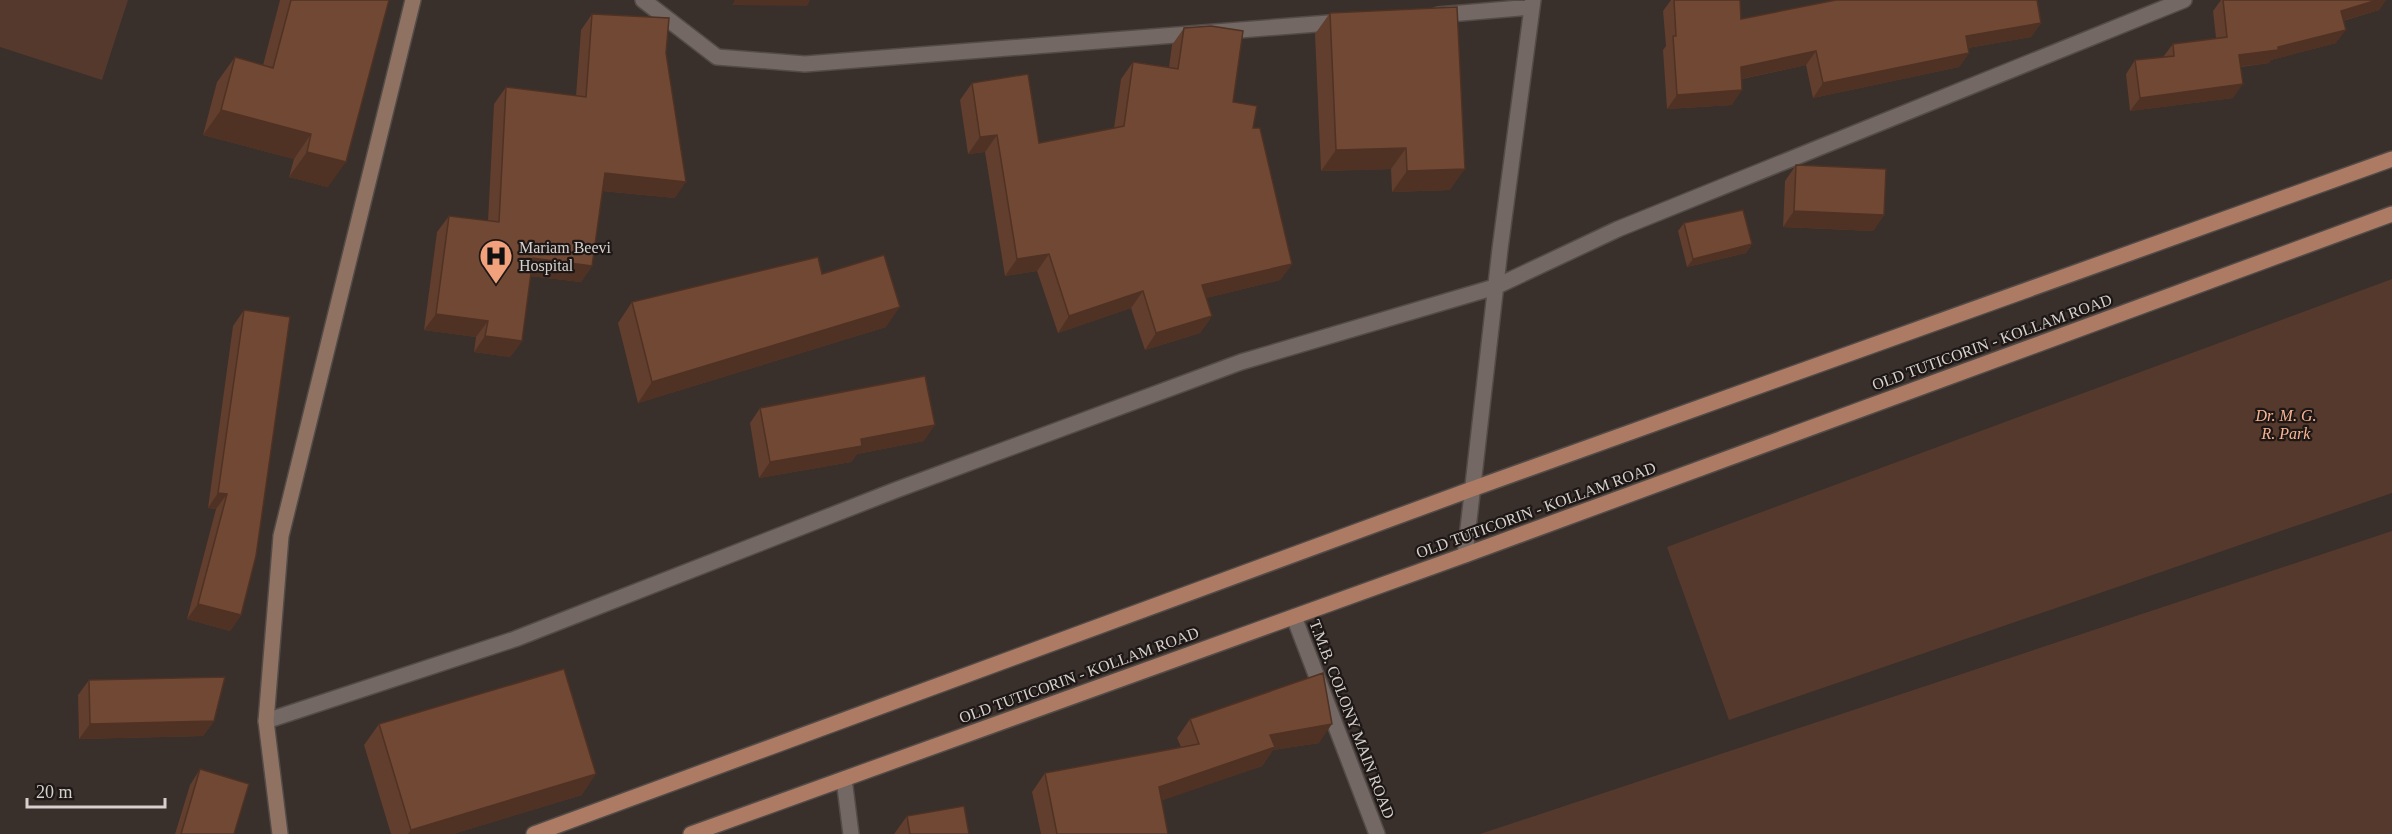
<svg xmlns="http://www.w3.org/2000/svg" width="2392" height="834" viewBox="0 0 2392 834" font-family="Georgia,serif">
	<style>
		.green { fill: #55392d }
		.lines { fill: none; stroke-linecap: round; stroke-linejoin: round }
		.street-casing { stroke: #534b47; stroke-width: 18 }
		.secondary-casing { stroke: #534b47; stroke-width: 18 }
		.primary-casing { stroke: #534b47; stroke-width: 18 }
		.street { stroke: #736863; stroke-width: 15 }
		.secondary { stroke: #907263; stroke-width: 15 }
		.primary { stroke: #ad7b64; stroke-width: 15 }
		.wall { fill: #613e2d }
		.shaded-wall { fill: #4f3224 }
		.building { fill: #714834; stroke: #4f3224; stroke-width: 1.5 }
		.labels { text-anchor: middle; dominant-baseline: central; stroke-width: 4.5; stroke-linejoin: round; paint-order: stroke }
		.poi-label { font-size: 16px; fill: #d7d0cd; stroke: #1d1816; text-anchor: start }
		.street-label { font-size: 16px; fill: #d7d0cd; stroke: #1d1816 }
		.park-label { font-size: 16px; font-style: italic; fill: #fbb493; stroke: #1d1816 }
	</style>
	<rect width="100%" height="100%" fill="#392f2b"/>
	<path class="green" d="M 0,0 L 128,0 L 102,80 L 0,47 Z
		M 2392,279 L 2392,493 L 1729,720 L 1667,547 Z
		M 2392,531 L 2392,834 L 1480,834 Z"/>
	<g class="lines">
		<g class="street-casing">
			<path id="street" d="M 643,0 L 717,57 L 805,64 L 1342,22
				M 1438,15 L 1532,7
				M 1465,555 L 1500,249 L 1533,0
				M 1294,617 L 1377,834
				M 266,721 L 515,639 L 896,490 L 1241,362 L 1495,287 L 1618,229 L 2184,0
				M 844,779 L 851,834"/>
		</g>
		<g class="secondary-casing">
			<path id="secondary" d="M 280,834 L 266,721 L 281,536 L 413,0"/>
		</g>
		<g class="primary-casing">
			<path id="primary" d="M 534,834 L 1472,489 L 2392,159
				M 691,834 L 1465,555 L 2392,214"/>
		</g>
		<use href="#street" class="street"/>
		<use href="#secondary" class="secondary"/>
		<use href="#primary" class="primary"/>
	</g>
	<path class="wall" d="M 280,0 L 389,0 L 328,187 L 289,177 L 294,159 L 203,135 L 217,82 L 235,57 L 263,65 Z
		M 1671,0 L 1740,0 L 1741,19 L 2041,23 L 2031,37 L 1968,48 L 1969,53 L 1959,67 L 1813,98 L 1806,65 L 1742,79 L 1732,105 L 1667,109 L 1663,50 L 1666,46 L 1663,11 Z
		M 2221,0 L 2386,0 L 2379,10 L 2343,21 L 2336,43 L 2271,60 L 2269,63 L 2241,67 L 2233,98 L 2130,111 L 2126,74 L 2135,60 L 2163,57 L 2173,44 L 2216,38 L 2213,11 Z
		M 1330,13 L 1450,190 L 1392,192 L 1391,169 L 1321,171 L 1315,34 Z
		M 592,14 L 666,53 L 675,198 L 602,191 L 592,266 L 581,282 L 530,276 L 522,341 L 510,357 L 474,352 L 476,337 L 424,330 L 437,232 L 449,216 L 488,221 L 494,104 L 506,87 L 576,96 L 581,30 Z
		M 1184,28 L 1233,102 L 1253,128 L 1292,264 L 1280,280 L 1206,298 L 1212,316 L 1200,333 L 1145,350 L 1131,308 L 1058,333 L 1037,271 L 1005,276 L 985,152 L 968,154 L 960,100 L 972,83 L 1039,143 L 1114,128 L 1121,79 L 1133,62 L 1169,67 L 1172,45 Z
		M 1796,165 L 1884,215 L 1873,231 L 1783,227 L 1785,181 Z
		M 1684,223 L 1752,244 L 1746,253 L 1687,267 L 1678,231 Z
		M 822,274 L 886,327 L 638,403 L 618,323 L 632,302 Z
		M 244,310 L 241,615 L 230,631 L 187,619 L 216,509 L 208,508 L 233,326 Z
		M 760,408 L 924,441 L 857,454 L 851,462 L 759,478 L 750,423 Z
		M 89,680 L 214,721 L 203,736 L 79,739 L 78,695 Z
		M 1190,719 L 1319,743 L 1273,750 L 1262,766 L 1162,800 L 1168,834 L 1041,834 L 1032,792 L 1045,773 L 1181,747 L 1177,738 Z
		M 379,724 L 582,795 L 453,834 L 391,834 L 364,745 Z
		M 200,769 L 234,834 L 175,834 L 190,785 Z
		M 907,816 L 969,834 L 894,834 Z"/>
	<path class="shaded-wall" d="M 735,0 L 810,0 L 807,6 L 732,5 Z
		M 2377,0 L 2386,0 L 2379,10 L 2331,24 L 2341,11 Z
		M 2041,23 L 2031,37 L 1956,50 L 1966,36 Z
		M 2346,30 L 2336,43 L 2271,60 L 2269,63 L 2229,68 L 2239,55 L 2278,47 Z
		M 1816,51 L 1806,65 L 1731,81 L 1741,67 Z
		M 1969,53 L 1959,67 L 1813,98 L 1823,83 Z
		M 2243,84 L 2233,98 L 2130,111 L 2140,98 Z
		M 1742,90 L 1732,105 L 1667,109 L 1677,95 Z
		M 221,110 L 311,134 L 294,159 L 203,135 Z
		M 997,135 L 985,152 L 968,154 L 980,137 Z
		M 1406,148 L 1391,169 L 1321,171 L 1336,150 Z
		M 307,152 L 346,162 L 328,187 L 289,177 Z
		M 1465,169 L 1450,190 L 1392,192 L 1407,171 Z
		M 605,173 L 686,182 L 675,198 L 593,190 Z
		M 1794,211 L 1884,215 L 1873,231 L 1783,227 Z
		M 1752,244 L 1746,253 L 1687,267 L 1693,259 Z
		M 1049,254 L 1037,271 L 1005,276 L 1017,259 Z
		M 533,258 L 592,266 L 581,282 L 521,275 Z
		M 1292,264 L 1280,280 L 1190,302 L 1202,285 Z
		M 1143,291 L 1131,308 L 1058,333 L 1069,316 Z
		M 900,307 L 886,327 L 638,403 L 652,382 Z
		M 436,314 L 488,321 L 476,337 L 424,330 Z
		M 1212,316 L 1200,333 L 1145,350 L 1156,333 Z
		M 485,336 L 522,341 L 510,357 L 474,352 Z
		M 935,425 L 924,441 L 857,454 L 851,462 L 759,478 L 770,462 L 861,439 Z
		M 218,493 L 227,494 L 216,509 L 208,508 Z
		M 198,604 L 241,615 L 230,631 L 187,619 Z
		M 214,721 L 203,736 L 79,739 L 90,724 Z
		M 1332,724 L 1319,743 L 1273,750 L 1262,766 L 1146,806 L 1159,787 L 1270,735 Z
		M 596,774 L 582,795 L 453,834 L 408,834 L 411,830 Z"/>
	<path class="building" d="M 291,0 L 389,0 L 346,162 L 307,152 L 311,134 L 221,110 L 235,57 L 273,68 Z
		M 1674,0 L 1740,0 L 1741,19 L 1836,0 L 2037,0 L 2041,23 L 1966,36 L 1969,53 L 1823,83 L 1816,51 L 1741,67 L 1742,90 L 1677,95 L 1673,36 L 1676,36 Z
		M 2223,0 L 2377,0 L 2341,11 L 2346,30 L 2278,47 L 2278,50 L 2239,55 L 2243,84 L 2140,98 L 2135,60 L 2174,56 L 2173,44 L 2227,37 Z
		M 1457,7 L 1465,169 L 1407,171 L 1406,148 L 1336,150 L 1330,13 Z
		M 592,14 L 669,18 L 666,53 L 686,182 L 605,173 L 592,266 L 533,258 L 522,341 L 485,336 L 488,321 L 436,314 L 449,216 L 499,222 L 506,87 L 586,97 Z
		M 1211,26 L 1243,31 L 1233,102 L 1257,106 L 1253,128 L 1260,128 L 1292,264 L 1202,285 L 1212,316 L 1156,333 L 1143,291 L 1069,316 L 1049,254 L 1017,259 L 997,135 L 980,137 L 972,83 L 1028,74 L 1039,143 L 1124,126 L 1133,62 L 1178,69 L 1184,28 Z
		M 1796,165 L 1886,169 L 1884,215 L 1794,211 Z
		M 1743,210 L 1752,244 L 1693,259 L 1684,223 Z
		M 884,255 L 900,307 L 652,382 L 632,302 L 818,257 L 822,274 Z
		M 244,310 L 290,317 L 256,556 L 241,615 L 198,604 L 227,494 L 218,493 Z
		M 925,376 L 935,425 L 861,439 L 862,446 L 770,462 L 760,408 Z
		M 564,669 L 596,774 L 411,830 L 379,724 Z
		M 1323,673 L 1332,724 L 1270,735 L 1275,747 L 1159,787 L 1168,834 L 1057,834 L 1045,773 L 1199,744 L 1190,719 Z
		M 225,677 L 214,721 L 90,724 L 89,680 Z
		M 200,769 L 249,784 L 234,834 L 181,834 Z
		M 964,806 L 969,834 L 910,834 L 907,816 Z"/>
	<defs>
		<g id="hospital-pin" transform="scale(1.725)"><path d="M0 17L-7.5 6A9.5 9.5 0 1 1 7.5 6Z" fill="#f1a17c" stroke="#1d1816"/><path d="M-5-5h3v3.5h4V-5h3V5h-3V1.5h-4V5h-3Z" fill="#111"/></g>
	</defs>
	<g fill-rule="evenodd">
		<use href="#hospital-pin" x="496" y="256"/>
	</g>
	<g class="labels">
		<g class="poi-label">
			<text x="519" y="247">Mariam Beevi<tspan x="519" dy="18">Hospital</tspan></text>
		</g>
		<g class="street-label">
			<text transform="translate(1992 342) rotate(-20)">OLD TUTICORIN - KOLLAM ROAD</text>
			<text transform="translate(1536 510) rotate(-20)">OLD TUTICORIN - KOLLAM ROAD</text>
			<text transform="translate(1079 675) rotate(-20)">OLD TUTICORIN - KOLLAM ROAD</text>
			<text transform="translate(1352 719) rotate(69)">T.M.B. COLONY MAIN ROAD</text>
		</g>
		<g class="park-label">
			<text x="2286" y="415">Dr. M. G.<tspan x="2286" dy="18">R. Park</tspan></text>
		</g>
	</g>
	<path d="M27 798v9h138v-9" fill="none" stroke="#d7d0cd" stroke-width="3"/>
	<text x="36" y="798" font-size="18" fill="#d7d0cd" stroke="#1d1816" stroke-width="4.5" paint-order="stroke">20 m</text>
</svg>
